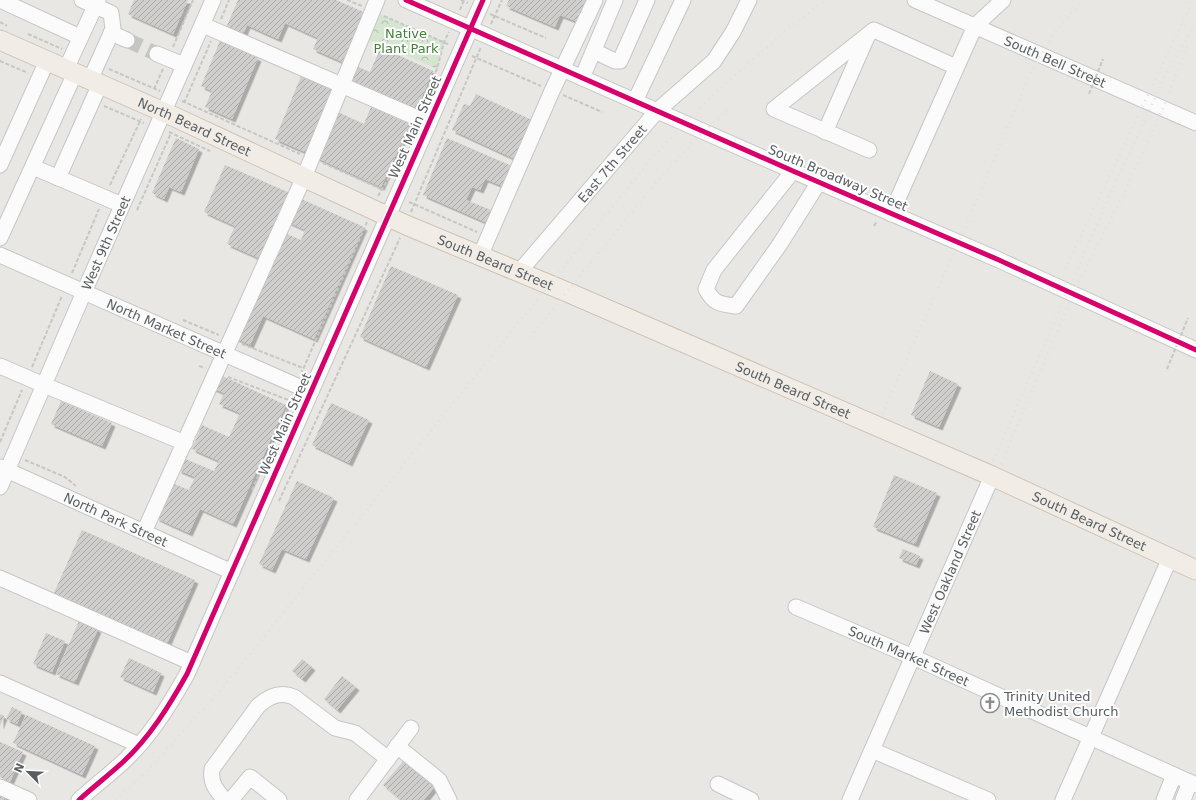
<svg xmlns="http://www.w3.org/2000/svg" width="1196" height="800" viewBox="0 0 1196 800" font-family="'DejaVu Sans',sans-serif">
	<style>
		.park { fill: url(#park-crowns) }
		.building { fill: url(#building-hatch); filter: url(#shadow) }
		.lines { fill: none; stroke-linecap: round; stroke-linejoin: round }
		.minor-tunnel { stroke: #c5c5c3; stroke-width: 15; stroke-dasharray: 15 8; stroke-linecap: butt }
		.minor-casing { stroke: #c5c6c6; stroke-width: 17 }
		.major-casing { stroke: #d0c2b2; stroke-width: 21 }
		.path { stroke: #c3c8c5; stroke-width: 2; stroke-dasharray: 4 2; stroke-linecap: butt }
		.minor { stroke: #fcfbfb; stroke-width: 15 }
		.major { stroke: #f1ede6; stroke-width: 19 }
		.rail { stroke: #e0e1e1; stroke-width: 3; stroke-dasharray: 1 5; stroke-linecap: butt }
		.path-bridge { stroke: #c3c8c5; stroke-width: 2; stroke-dasharray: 4 2; stroke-linecap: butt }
		.cycleway-casing { stroke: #fff; stroke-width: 8 }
		.cycleway { stroke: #d6006c; stroke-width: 5 }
		.labels { text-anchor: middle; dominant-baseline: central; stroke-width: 4; stroke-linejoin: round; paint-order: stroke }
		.park-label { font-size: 13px; fill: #428238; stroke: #fff }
		.street-label { font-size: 13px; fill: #595e61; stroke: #fff }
		.poi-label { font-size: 13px; fill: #595e61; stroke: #fff; text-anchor: start }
	</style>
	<defs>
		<pattern id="park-crowns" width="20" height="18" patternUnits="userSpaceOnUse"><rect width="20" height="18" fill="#d5e5cf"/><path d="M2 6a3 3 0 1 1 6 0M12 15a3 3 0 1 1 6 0" fill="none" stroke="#b0bdab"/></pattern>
		<pattern id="building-hatch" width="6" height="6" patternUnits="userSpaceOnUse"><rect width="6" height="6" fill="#cfcecc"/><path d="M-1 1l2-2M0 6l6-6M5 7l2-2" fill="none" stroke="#abaaa9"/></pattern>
		<filter id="shadow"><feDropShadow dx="3.5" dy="3.5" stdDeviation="0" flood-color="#0004"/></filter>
	</defs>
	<rect width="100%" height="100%" fill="#e9e7e4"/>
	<path class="park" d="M 373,11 L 444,42 L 437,69 L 360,36 Z"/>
	<path class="building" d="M 134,0 L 188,0 L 173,34 L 128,14 Z
		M 238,0 L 336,0 L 366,13 L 345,63 L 313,49 L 318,38 L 285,23 L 278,39 L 247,25 L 242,37 L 225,30 Z
		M 509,0 L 588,0 L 578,22 L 560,15 L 555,27 L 506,6 Z
		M 220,41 L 258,58 L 232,119 L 205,107 L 212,91 L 201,86 Z
		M 381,47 L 433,71 L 414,115 L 347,85 L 356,66 L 370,72 Z
		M 302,74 L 333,87 L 305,152 L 275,139 Z
		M 476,94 L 534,121 L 517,160 L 452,130 L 464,104 L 470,106 Z
		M 371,107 L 410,124 L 381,187 L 315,157 L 336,111 L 364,124 Z
		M 176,138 L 199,149 L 181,192 L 169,187 L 164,199 L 152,193 Z
		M 447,138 L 514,167 L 505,187 L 485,179 L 480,190 L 472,187 L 466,200 L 491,210 L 485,222 L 423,195 Z
		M 225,165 L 290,193 L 261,259 L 227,244 L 235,226 L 204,212 Z
		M 297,197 L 364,227 L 314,339 L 263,316 L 250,345 L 235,338 L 267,267 L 271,269 L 276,258 L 271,256 L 282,232 L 301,240 L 305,230 L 286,221 Z
		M 391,266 L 458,295 L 426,367 L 360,337 Z
		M 930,371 L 958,384 L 939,427 L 911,415 Z
		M 218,374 L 286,405 L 233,524 L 200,509 L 189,533 L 156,518 L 172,483 L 189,490 L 195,477 L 178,470 L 183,458 L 214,471 L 219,461 L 192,449 L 202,425 L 229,437 L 240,413 L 219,404 L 224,393 L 212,388 Z
		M 61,401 L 112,423 L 102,446 L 51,424 Z
		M 331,403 L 369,420 L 349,463 L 312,445 Z
		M 894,475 L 937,493 L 915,544 L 873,527 Z
		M 297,481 L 334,498 L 306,559 L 282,549 L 272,570 L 259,564 Z
		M 82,530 L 195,580 L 166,646 L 53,595 Z
		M 903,549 L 920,556 L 916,565 L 899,558 Z
		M 79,621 L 98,629 L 75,682 L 56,674 Z
		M 46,633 L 65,641 L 52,672 L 33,664 Z
		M 129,658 L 161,673 L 153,692 L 120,677 Z
		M 302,659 L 312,667 L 302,679 L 292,671 Z
		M 342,676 L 356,687 L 337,710 L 324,699 Z
		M 12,707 L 22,712 L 17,724 L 6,719 Z
		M 0,714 L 4,716 L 0,726 Z
		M 26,715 L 95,746 L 82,775 L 13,743 Z
		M 0,742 L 23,752 L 10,782 L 0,777 Z
		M 405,759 L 436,785 L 424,800 L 401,800 L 383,785 Z
		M 0,793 L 7,796 L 5,800 L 0,800 Z"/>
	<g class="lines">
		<path class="minor-tunnel" d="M 127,40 L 157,54"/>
		<g class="minor-casing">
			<g id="minor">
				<path d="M 0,0 L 80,37"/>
				<path d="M 82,0 L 111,13 L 113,29 L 90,80"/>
				<path d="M 406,0 L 793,171 L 999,260 L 1196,350"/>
				<path id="s1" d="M 915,0 L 1196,123"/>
				<path d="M 203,25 L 429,123"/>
				<path d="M 111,33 L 127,40"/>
				<path d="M 594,51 L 615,61 L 620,61 L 647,0"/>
				<path d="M 157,54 L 184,65"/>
				<path d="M 66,69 L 98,0"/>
				<path d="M 582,78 L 615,0"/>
				<path d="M 635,101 L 683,0"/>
				<path d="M 825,132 L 867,37"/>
				<path d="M 869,150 L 774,109 L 874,30 L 956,67"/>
				<path d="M 0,165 L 47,61"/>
				<path d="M 33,167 L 122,205"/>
				<path d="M 793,171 L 714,270 L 706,289 C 714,304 720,304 736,306 L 780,244 L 819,182"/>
				<path d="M 58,178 L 100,84"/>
				<path d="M 891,214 L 975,26 L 1003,0"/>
				<path d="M 0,238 L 75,73"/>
				<path id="s2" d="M 0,255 L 311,392"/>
				<path d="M 480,256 L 552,91 L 595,0"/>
				<path id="s3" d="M 519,272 L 657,111 L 714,61 L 733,32 L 749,0"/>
				<path d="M 0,366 L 44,385 L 185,443"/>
				<path id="s4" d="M 0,467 L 232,572"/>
				<path id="s5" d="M 0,487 L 84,292 L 213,0"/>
				<path d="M 144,532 L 304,177 L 377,0"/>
				<path d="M 0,578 L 192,663"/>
				<path id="s6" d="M 796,607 L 913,657 L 1196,785"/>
				<path d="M 0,683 L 139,745"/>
				<path d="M 397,746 L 439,780 L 449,800"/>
				<path d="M 872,750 L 988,800"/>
				<path d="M 718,784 L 751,800"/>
				<path d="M 0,787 L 29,800"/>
				<path d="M 79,800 C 93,787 109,775 123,762 C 150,737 169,706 187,674 L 483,0"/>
				<path d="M 225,800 C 216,790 210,783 212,769 L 258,706 C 269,696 280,691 294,697 L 335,728 L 355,733 L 388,759"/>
				<path d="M 231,800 L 250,777 L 279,800"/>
				<path d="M 357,800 L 411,728"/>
				<path id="s7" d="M 850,800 L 992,476"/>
				<path d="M 1063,800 L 1170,558"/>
				<path d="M 1164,800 L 1174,775"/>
				<path d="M 1183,800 L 1190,782"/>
			</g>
		</g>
		<g class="major-casing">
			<g id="major">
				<path id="s8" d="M 0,40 L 177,118 L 406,225 L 567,292 L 992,476 L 1196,570"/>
			</g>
		</g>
		<path class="path" d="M 347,0 L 362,6
			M 461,0 L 468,3
			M 460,10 L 464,0
			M 490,14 L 546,38
			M 384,16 L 450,45
			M 221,19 L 229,0
			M 0,22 L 7,26
			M 491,24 L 502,0
			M 28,34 L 62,49
			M 173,47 L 193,0
			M 472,56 L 541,86
			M 0,61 L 28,73
			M 109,69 L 160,91
			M 154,89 L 163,69
			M 563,95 L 602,112
			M 182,101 L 300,154
			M 184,103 L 211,41
			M 420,105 L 437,69 L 444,42 L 449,32
			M 104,106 L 144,123
			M 169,132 L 210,151
			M 323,163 L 381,189
			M 110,185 L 141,119
			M 378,196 L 388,179 L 410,127
			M 409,202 L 477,232
			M 137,210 L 171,133
			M 411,212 L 481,47
			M 874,226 L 877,221
			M 72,273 L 99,209
			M 183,320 L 219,335
			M 242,344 L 303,368
			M 199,366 L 205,368
			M 32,367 L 62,296
			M 301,374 L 367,222
			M 228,377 L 291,401
			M 0,442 L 22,390
			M 25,460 L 65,477 L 76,486
			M 252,490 L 292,397
			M 279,501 L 400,238"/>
		<use href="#minor" class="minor"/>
		<use href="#major" class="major"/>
		<path class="rail" d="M 1065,269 L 1193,0
			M 530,337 L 659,179 L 704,131 L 727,110
			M 882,414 L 965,228 L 1031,72 L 1058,28 L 1083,0
			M 993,461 L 1113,188 L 1166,74 L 1196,23
			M 1001,464 L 1073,294 L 1123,196 L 1163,108 L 1188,44
			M 116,800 L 140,778 L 215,697 L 652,158 C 705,100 763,48 825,0"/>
		<path class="path-bridge" d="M 1089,94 L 1103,59
			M 1167,369 L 1188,318"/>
		<g class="cycleway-casing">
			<path id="cycleway" d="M 406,0 L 793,171 L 999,260 L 1196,350
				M 79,800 C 93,787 109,775 123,762 C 150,737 169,706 187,674 L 483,0"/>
		</g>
		<use href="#cycleway" class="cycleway"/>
	</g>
	<defs>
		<g id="church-ring" transform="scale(1)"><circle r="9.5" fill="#fff" stroke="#8b8e8f" stroke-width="1.5"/><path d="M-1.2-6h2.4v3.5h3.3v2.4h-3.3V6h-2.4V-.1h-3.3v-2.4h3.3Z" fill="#8b8e8f"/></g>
	</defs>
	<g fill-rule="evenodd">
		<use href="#church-ring" x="990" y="703"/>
	</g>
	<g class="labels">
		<g class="park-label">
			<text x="406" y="33">Native<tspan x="406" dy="15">Plant Park</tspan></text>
		</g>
		<g class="street-label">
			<text stroke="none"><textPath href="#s1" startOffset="153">South Bell Street</textPath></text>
			<text stroke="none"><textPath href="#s8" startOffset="213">North Beard Street</textPath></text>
			<text transform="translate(415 127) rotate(-66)">West Main Street</text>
			<text stroke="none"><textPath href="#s3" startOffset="143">East 7th Street</textPath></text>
			<text transform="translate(838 178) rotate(23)">South Broadway Street</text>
			<text stroke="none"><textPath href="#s5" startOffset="266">West 9th Street</textPath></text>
			<text stroke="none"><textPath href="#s8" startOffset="543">South Beard Street</textPath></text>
			<text stroke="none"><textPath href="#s2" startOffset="182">North Market Street</textPath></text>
			<text stroke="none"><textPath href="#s8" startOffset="867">South Beard Street</textPath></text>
			<text transform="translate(285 424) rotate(-66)">West Main Street</text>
			<text stroke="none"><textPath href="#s4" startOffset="127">North Park Street</textPath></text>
			<text stroke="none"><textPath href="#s8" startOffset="1191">South Beard Street</textPath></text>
			<text stroke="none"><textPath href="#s7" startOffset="249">West Oakland Street</textPath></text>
			<text stroke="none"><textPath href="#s6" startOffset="123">South Market Street</textPath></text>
		</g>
		<g class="poi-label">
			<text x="1004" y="696">Trinity United<tspan x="1004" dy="15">Methodist Church</tspan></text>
		</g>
	</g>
	<g transform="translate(28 772) rotate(294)" stroke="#ffffff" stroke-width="3" paint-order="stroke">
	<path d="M0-3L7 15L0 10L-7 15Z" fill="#595e61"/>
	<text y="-6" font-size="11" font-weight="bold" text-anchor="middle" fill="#595e61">N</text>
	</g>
</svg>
